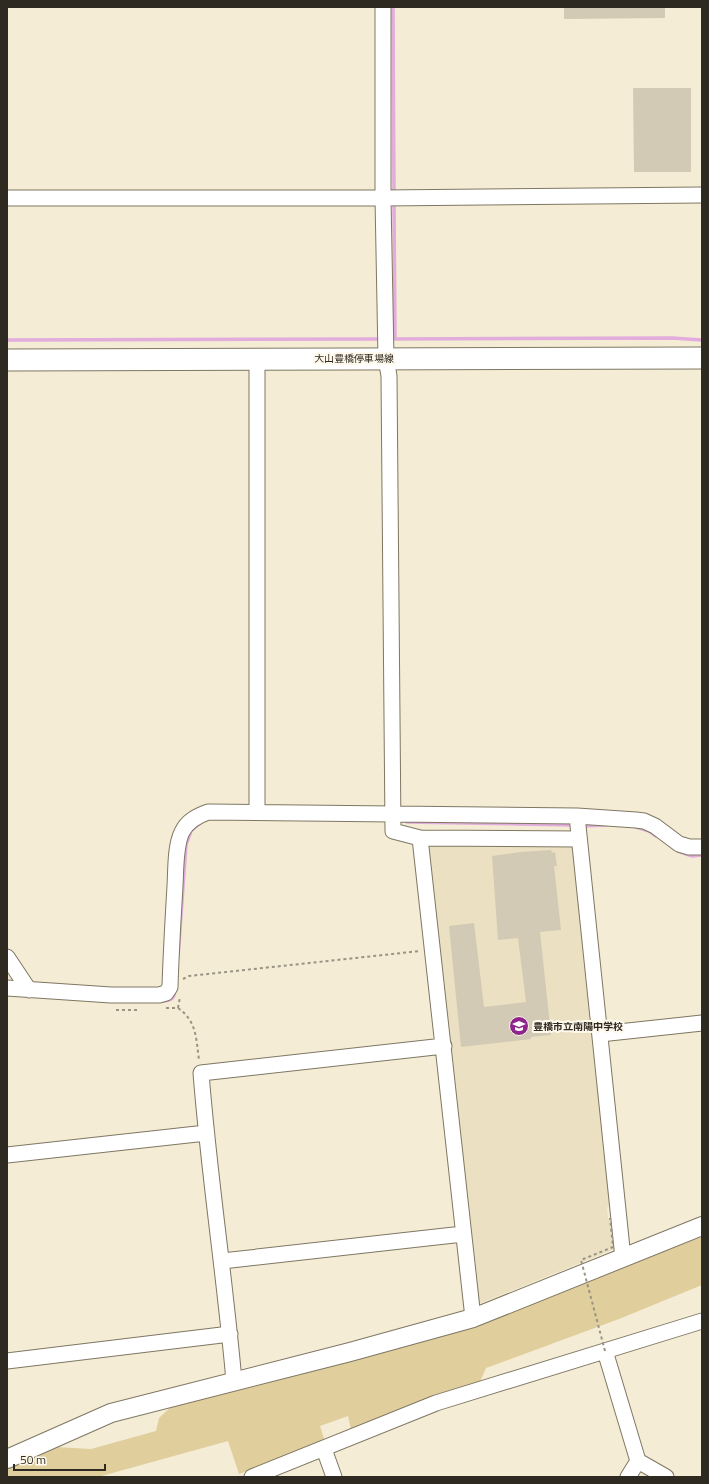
<svg xmlns="http://www.w3.org/2000/svg" width="709" height="1484" viewBox="0 0 709 1484" font-family="'Titillium Web','Noto Sans JP',sans-serif">
	<style>
		.built { fill: #ebe0c2 }
		.green { fill: #e0ce9d }
		.lines { fill: none; stroke-linecap: round; stroke-linejoin: round }
		.stream { stroke: #e2acdc; stroke-width: 3.5 }
		.building { fill: #d2cab4 }
		.minor-casing { stroke: #7f7763; stroke-width: 17 }
		.tertiary-casing { stroke: #7f7763; stroke-width: 20 }
		.secondary-casing { stroke: #7f7763; stroke-width: 23 }
		.path { stroke: #999383; stroke-width: 2; stroke-dasharray: 3 3; stroke-linecap: butt }
		.minor { stroke: #fff; stroke-width: 15 }
		.tertiary { stroke: #fff; stroke-width: 18 }
		.secondary { stroke: #fff; stroke-width: 21 }
		.path-bridge { stroke: #999383; stroke-width: 2; stroke-dasharray: 3 3; stroke-linecap: butt }
		.labels { text-anchor: middle; dominant-baseline: central; stroke-width: 4; stroke-linejoin: round; paint-order: stroke }
		.street-label { font-size: 10px; fill: #2e2a22; stroke: #fef9eb }
		.poi-label { font-size: 10px; font-weight: bold; fill: #2e2a22; stroke: #fef9eb; text-anchor: start }
	</style>
	<rect width="100%" height="100%" fill="#f4ecd5"/>
	<path class="built" d="M 427,843 L 574,846 L 610,1206 L 607,1207 L 608,1219 L 612,1219 L 615,1249 L 476,1305 Z"/>
	<path class="green" d="M 702,1237 L 702,1285 L 619,1319 L 486,1368 L 479,1384 L 352,1434 L 348,1416 L 320,1426 L 325,1442 L 239,1474 L 228,1441 L 98,1477 L 7,1477 L 7,1467 L 55,1447 L 91,1449 L 156,1431 L 159,1418 L 173,1405 L 469,1327 Z"/>
	<g class="lines">
		<path class="stream" d="M 393,7 L 394,194
			M 394,202 L 395,339
			M 389,339 L 672,338 L 702,340
			M 7,340 L 381,339
			M 407,822 L 574,825
			M 583,826 L 606,825
			M 636,827 L 649,831 L 656,836
			M 678,851 L 692,856 L 702,855
			M 178,957 L 186,845 L 191,831 L 199,824
			M 162,1001 C 171,1001 175,998 175,989"/>
	</g>
	<path class="building" d="M 564,7 L 665,7 L 665,18 L 564,19 Z
		M 633,88 L 691,88 L 691,172 L 634,172 Z
		M 551,850 L 552,853 L 555,852 L 557,866 L 554,866 L 561,930 L 540,932 L 551,1035 L 531,1037 L 531,1039 L 461,1047 L 449,926 L 474,923 L 484,1007 L 526,1002 L 518,938 L 498,940 L 492,856 L 521,852 Z"/>
	<g class="lines">
		<g class="minor-casing">
			<path id="minor" d="M 383,7 L 383,198 L 386,358 L 389,376 L 393,831 L 420,838 L 473,1318
				M 7,198 L 383,198 L 702,195
				M 257,359 L 257,812
				M 577,816 L 623,1258
				M 420,838 L 579,839
				M 7,957 L 29,990
				M 7,988 L 111,995 L 159,995 L 166,993 L 170,987 C 171,953 173,920 175,886 C 176,870 175,846 182,832 C 187,821 197,816 208,812 L 577,816 L 636,820 L 644,821 L 655,826 L 679,844 L 689,847 L 702,847
				M 600,1034 L 702,1023
				M 7,1155 L 206,1133
				M 222,1261 L 463,1234
				M 605,1351 L 638,1461 L 666,1477
				M 7,1361 L 230,1334
				M 234,1381 C 225,1278 209,1176 201,1073 L 444,1046
				M 324,1449 L 334,1477
				M 252,1477 L 436,1403 L 702,1321
				M 628,1477 L 638,1461"/>
		</g>
		<g class="tertiary-casing">
			<path id="tertiary" d="M 7,1459 L 111,1413 L 350,1352 L 473,1318 L 702,1226"/>
		</g>
		<g class="secondary-casing">
			<path id="secondary" d="M 7,360 C 239,360 470,358 702,358"/>
		</g>
		<path class="path" d="M 183,979 L 189,976 L 420,951
			M 166,1008 L 178,1008 C 197,1021 196,1039 199,1060
			M 178,1008 L 180,997
			M 116,1010 L 137,1010"/>
		<use href="#minor" class="minor"/>
		<use href="#tertiary" class="tertiary"/>
		<use href="#secondary" class="secondary"/>
		<path class="path-bridge" d="M 605,1351 L 581,1260 L 613,1247 L 610,1218"/>
	</g>
	<defs>
		<g id="school-disc" transform="scale(1)"><circle r="9.5" fill="#8e258a" stroke="#fef9eb"/><path d="M0-5L7-2L0 1L-7-2ZM-4 1L0 2.5L4 1V4Q0 6-4 4Z" fill="#fff"/></g>
	</defs>
	<g fill-rule="evenodd">
		<use href="#school-disc" x="519" y="1026"/>
	</g>
	<g class="labels">
		<g class="street-label">
			<text x="354" y="358">大山豊橋停車場線</text>
		</g>
		<g class="poi-label">
			<text x="533" y="1026">豊橋市立南陽中学校</text>
		</g>
	</g>
	<rect width="709" height="1484" fill="none" stroke="#2e2a22" stroke-width="16"/>
	<path d="M14 1464v6h91v-6" fill="none" stroke="#2e2a22" stroke-width="2"/>
	<text x="20" y="1464" font-size="12" fill="#2e2a22" stroke="#fef9eb" stroke-width="3" paint-order="stroke">50 m</text>
</svg>
